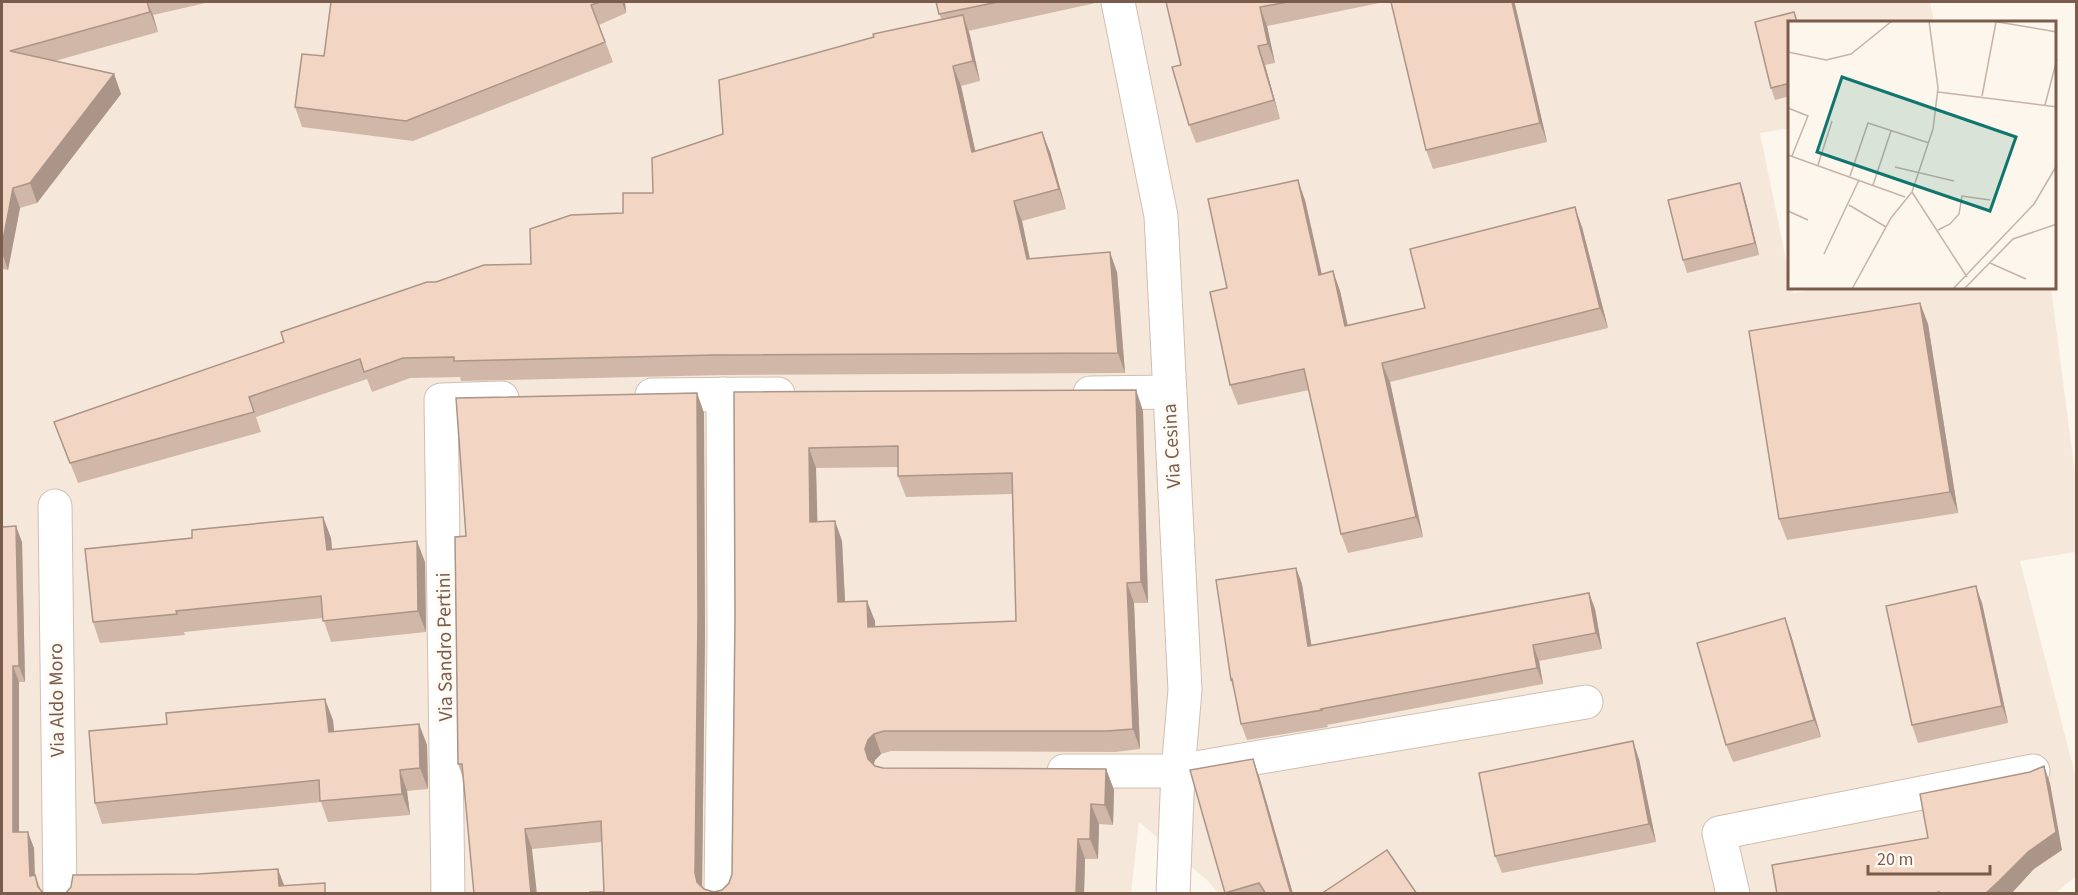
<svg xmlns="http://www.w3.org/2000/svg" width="2078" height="895" viewBox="0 0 2078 895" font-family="'Source Sans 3',sans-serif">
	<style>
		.residential { fill: #f5e8da }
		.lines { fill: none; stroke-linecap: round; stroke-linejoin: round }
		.minor-casing { stroke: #d1beb0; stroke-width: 35 }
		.minor { stroke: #fff; stroke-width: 33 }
		.wall { fill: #d1b7a8; fill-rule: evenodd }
		.shaded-wall { fill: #aa9588 }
		.building { fill: #f3d5c3; stroke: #aa9588; stroke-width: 1.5; fill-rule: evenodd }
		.labels { text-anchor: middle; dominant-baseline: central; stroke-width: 6; stroke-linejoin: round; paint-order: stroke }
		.street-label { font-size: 20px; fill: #7a5c4d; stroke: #fffaf3 }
		.inset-road { fill: none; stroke: #c5b3a7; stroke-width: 1.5 }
		.view { fill: #0f766e; fill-opacity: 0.15; stroke: #0f766e; stroke-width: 3 }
		.inset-edge { fill: none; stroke: #7a5c4d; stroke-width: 3 }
	</style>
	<rect width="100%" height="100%" fill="#fdf6ec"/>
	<path class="residential" d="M 2,2 L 1930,2 L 1934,22 L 1790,22 L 1790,128 L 1760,133 L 1790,279 L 1790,288 L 1792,288 L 1793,293 L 1826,288 L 2051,288 L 2076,482 L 2076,552 L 2020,561 L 2076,778 L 2076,876 L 2056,893 L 1218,893 L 1209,882 L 1139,822 L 1131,893 L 2,894 Z"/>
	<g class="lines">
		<g class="minor-casing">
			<path id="minor" d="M 1118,2 L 1161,216 L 1185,690 L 1178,771 L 1173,894
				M 1090,393 L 1170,392
				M 652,395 L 778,394
				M 55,506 L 60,894
				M 1064,771 L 1178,771 L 1586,702
				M 448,894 L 441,400 L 502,398
				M 721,894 L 724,637 L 723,394
				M 1733,894 L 1719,833 L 2033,771"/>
		</g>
		<use href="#minor" class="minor"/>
	</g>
	<path class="wall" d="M 2,2 L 210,2 L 153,15 L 158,32 L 55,61 L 114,74 L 121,94 L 37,203 L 20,208 L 8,270 L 2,269 Z
		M 331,2 L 625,2 L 626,13 L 599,25 L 613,62 L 413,141 L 302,127 L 295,107 L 324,56 Z
		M 936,2 L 1100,2 L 968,31 L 980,81 L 961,86 L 975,151 L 1050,152 L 1066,209 L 1022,221 L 1030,259 L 1117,272 L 1125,373 L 723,375 L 461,381 L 460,377 L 410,378 L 372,392 L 367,379 L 256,417 L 261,432 L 78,483 L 54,422 L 284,342 L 436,282 L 531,264 L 623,213 L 653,193 L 723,134 L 941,19 Z
		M 1166,2 L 1384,2 L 1267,26 L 1275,63 L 1265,65 L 1280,119 L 1196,143 L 1189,125 L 1181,65 Z
		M 1391,2 L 1514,2 L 1547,142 L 1433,169 L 1426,150 Z
		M 1794,12 L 1798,22 L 1790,22 L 1790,96 L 1775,100 L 1771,88 L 1755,22 Z
		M 1740,183 L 1744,195 L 1759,255 L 1687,273 L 1683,260 Z
		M 1305,200 L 1322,274 L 1333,271 L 1340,291 L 1348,325 L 1425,308 L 1582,227 L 1608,328 L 1390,382 L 1423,537 L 1348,553 L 1341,534 L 1309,390 L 1238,405 L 1230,385 L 1227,288 Z
		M 1920,303 L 1928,324 L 1958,513 L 1787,540 L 1779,519 Z
		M 1136,390 L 1143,411 L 1148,603 L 1134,603 L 1140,749 L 1115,752 L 891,751 L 881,754 L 875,760 L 874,765 L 883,768 L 1106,769 L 1114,790 L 1113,825 L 1099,824 L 1098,859 L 1085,859 L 1084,894 L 590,894 L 604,892 L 602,842 L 532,849 L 464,781 L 458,764 L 466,536 L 697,393 L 704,413 L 705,637 L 702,888 L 704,889 L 714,892 L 722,890 L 729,883 L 732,874 L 735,617 L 734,392 ZM 898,467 L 898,476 L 906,497 L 1012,494 L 1016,621 L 875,627 L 875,621 L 845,602 L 842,541 L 835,521 L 817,522 L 816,468 Z
		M 323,517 L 331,538 L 332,549 L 425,562 L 426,632 L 331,642 L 323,618 L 184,632 L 185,635 L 100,643 L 93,622 L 192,538 Z
		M 2,527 L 22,542 L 25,682 L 19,682 L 19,832 L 34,848 L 35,875 L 41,890 L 2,894 Z
		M 1296,568 L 1302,584 L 1311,645 L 1589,593 L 1595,609 L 1602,649 L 1539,661 L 1543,684 L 1327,725 L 1328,727 L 1247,740 L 1241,724 L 1234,689 L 1231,680 Z
		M 1982,603 L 2008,723 L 1918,743 L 1912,725 Z
		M 1785,618 L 1791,635 L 1821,737 L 1733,762 L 1726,745 Z
		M 333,720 L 334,732 L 419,724 L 427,745 L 428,789 L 407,791 L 410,815 L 328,822 L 321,802 L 102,824 L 95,803 Z
		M 1639,759 L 1656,842 L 1502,873 L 1495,856 Z
		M 1259,776 L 1293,894 L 1225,894 Z"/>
	<path class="shaded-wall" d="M 147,2 L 153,15 L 158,32 L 150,12 Z
		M 622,2 L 625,2 L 626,13 Z
		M 1512,2 L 1514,2 L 1515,4 L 1547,142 L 1540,123 Z
		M 1260,7 L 1267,26 L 1275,63 L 1268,44 Z
		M 963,15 L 970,35 L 980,81 L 973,61 Z
		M 1258,46 L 1265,65 L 1280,119 L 1274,100 Z
		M 953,66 L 961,86 L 980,172 L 972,152 Z
		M 114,74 L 121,94 L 37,203 L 30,183 Z
		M 1042,132 L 1050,152 L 1066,209 L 1059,189 Z
		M 1298,180 L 1305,200 L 1326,294 L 1319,275 Z
		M 1740,183 L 1744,195 L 1759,255 L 1755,243 Z
		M 13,188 L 20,208 L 8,270 L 2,253 L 2,245 Z
		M 1014,201 L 1022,221 L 1034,279 L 1027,259 Z
		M 1575,207 L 1582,227 L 1608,328 L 1600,308 Z
		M 1110,252 L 1117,272 L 1125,373 L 1118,353 Z
		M 1333,271 L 1340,291 L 1352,346 L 1345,326 Z
		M 1920,303 L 1928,324 L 1958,513 L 1950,492 Z
		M 1382,363 L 1390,382 L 1423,537 L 1416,517 Z
		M 1136,390 L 1143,411 L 1148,603 L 1141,582 Z
		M 697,393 L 704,413 L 705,637 L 702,894 L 697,882 L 695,873 Z
		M 809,448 L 816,468 L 818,542 L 810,522 Z
		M 323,517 L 331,538 L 334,571 L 327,550 Z
		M 835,521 L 842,541 L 846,622 L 838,602 Z
		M 16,526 L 22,542 L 25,682 L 19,666 Z
		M 417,541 L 425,562 L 426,632 L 418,611 Z
		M 1296,568 L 1302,584 L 1314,662 L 1308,646 Z
		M 1127,583 L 1134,603 L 1140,749 L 1133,729 Z
		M 1976,586 L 1982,603 L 2008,723 L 2002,706 Z
		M 1589,593 L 1595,609 L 1602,649 L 1596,633 Z
		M 867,601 L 875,621 L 876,648 L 868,627 Z
		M 1785,618 L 1791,635 L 1821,737 L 1814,720 Z
		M 1533,645 L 1539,661 L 1543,684 L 1537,668 Z
		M 13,666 L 19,682 L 19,848 L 13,832 Z
		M 325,699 L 333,720 L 336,754 L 329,732 Z
		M 419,724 L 427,745 L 428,789 L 420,768 Z
		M 874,734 L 881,754 L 875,760 L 872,769 L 868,759 L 865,749 L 868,740 Z
		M 1633,741 L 1639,759 L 1656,842 L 1649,824 Z
		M 1253,759 L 1259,776 L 1293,894 L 1291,894 Z
		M 2044,766 L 2050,783 L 2062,850 L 2034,869 L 2011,894 L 1985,894 Z
		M 1106,769 L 1114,790 L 1113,825 L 1105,805 Z
		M 400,770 L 407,791 L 410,815 L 402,794 Z
		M 1091,804 L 1099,824 L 1098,859 L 1090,839 Z
		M 525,829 L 532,849 L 537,894 L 531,894 Z
		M 28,832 L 34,848 L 35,891 L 30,876 Z
		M 1078,839 L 1085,859 L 1084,894 L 1076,894 Z
		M 278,869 L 284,885 L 285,894 L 279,886 Z"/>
	<path class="building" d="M 2,2 L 147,2 L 150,12 L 10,51 L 114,74 L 30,183 L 13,188 L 2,245 Z
		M 331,2 L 600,2 L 591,5 L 605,42 L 406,121 L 295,107 L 302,54 L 324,56 Z
		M 936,2 L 998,2 L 939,14 Z
		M 1166,2 L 1288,2 L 1260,7 L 1268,44 L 1258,46 L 1274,100 L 1189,125 L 1172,67 L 1181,65 Z
		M 1391,2 L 1512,2 L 1540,123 L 1426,150 Z
		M 1794,12 L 1797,22 L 1790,22 L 1790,83 L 1771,88 L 1755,22 Z
		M 963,15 L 973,61 L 953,66 L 972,152 L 1042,132 L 1059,189 L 1014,201 L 1027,259 L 1110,252 L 1118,353 L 715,355 L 454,361 L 454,357 L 403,358 L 364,372 L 360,359 L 249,397 L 254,412 L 70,463 L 54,422 L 284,342 L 281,332 L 427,282 L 436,282 L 484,265 L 531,264 L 530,229 L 571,215 L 623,213 L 623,193 L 653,193 L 652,158 L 723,134 L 719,80 L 874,37 L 873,34 Z
		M 1298,180 L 1319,275 L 1333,271 L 1345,326 L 1425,308 L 1410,249 L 1575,207 L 1600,308 L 1382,363 L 1416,517 L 1341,534 L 1304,369 L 1230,385 L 1210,292 L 1227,288 L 1208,199 Z
		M 1740,183 L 1755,243 L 1683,260 L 1668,200 Z
		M 1920,303 L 1950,492 L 1779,519 L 1749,331 Z
		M 1136,390 L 1141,582 L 1127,583 L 1133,729 L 1107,731 L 884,731 L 874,734 L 868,740 L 865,749 L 868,759 L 875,766 L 883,768 L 1106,769 L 1105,805 L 1091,804 L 1090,839 L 1078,839 L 1076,894 L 590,894 L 590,892 L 604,892 L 601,821 L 525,829 L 531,894 L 474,894 L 462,764 L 458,764 L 455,537 L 466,536 L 456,398 L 697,393 L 698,616 L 695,873 L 697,882 L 704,889 L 714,892 L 722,890 L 729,883 L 732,874 L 735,617 L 734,392 ZM 898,446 L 898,476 L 1012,473 L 1016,621 L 868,627 L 867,601 L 838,602 L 835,521 L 810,522 L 809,448 Z
		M 323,517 L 327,550 L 417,541 L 418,611 L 323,621 L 321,596 L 176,611 L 177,614 L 93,622 L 85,549 L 192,538 L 192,530 Z
		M 16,526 L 19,666 L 13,666 L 13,832 L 28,832 L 30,876 L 35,875 L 38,887 L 44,894 L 2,894 L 2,527 Z
		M 1296,568 L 1308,646 L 1589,593 L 1596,633 L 1533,645 L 1537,668 L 1321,709 L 1322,710 L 1241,724 L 1232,679 L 1231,680 L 1216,580 Z
		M 1976,586 L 2002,706 L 1912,725 L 1886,606 Z
		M 1785,618 L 1814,720 L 1726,745 L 1697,643 Z
		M 325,699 L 329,732 L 419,724 L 420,768 L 400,770 L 402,794 L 320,801 L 319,780 L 95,803 L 89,731 L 167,724 L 166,713 Z
		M 1633,741 L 1649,824 L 1495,856 L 1479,773 Z
		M 1253,759 L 1291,894 L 1266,894 L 1259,883 L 1225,893 L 1190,770 Z
		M 2044,766 L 2056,832 L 2028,852 L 1999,881 L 1985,894 L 1940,894 L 1939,892 L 1933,894 L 1777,894 L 1772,865 L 1928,838 L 1920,794 L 2030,772 Z
		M 1387,850 L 1417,894 L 1321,894 Z
		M 278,869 L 279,886 L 325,883 L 325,894 L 65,894 L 71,887 L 73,875 L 198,874 Z"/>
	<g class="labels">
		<g class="street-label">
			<text transform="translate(1172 446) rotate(-93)">Via Cesina</text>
			<text transform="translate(445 647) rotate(-91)">Via Sandro Pertini</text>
			<text transform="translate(57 700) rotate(-91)">Via Aldo Moro</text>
		</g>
	</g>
	<g transform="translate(1788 21)">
		<rect width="268" height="268" fill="#fdf6ec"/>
		<path class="inset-road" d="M 204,0 L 269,11M 0,31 L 38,39 L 63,33 L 104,0M 150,71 L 269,86M 194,75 L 208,1M 257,84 L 269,38M 0,87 L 20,95 L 4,135M 0,134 L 117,176M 30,144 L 44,100M 107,146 L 166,160M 62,155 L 80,102 L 141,122M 85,164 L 103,110M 124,171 L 179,256M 61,184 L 98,206M 0,190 L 20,199M 150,209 L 162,203 L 171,193 L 174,175 L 202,179M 36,233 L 71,159M 202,242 L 238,258M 64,268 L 103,197 L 124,171 L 145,108 L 150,67 L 141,0M 165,268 L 246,183 L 269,144M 176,268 L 225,218 L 269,203"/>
		<path class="view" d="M 54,56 L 228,116 L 202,190 L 29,131 Z"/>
		<rect width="268" height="268" class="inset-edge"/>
	</g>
	<rect width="2078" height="895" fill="none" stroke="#7a5c4d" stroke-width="6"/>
	<path d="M1868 865v9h122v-9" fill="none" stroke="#7a5c4d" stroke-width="3"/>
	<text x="1877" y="865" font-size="18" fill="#7a5c4d" stroke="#fffaf3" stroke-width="4.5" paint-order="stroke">20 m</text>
</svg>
